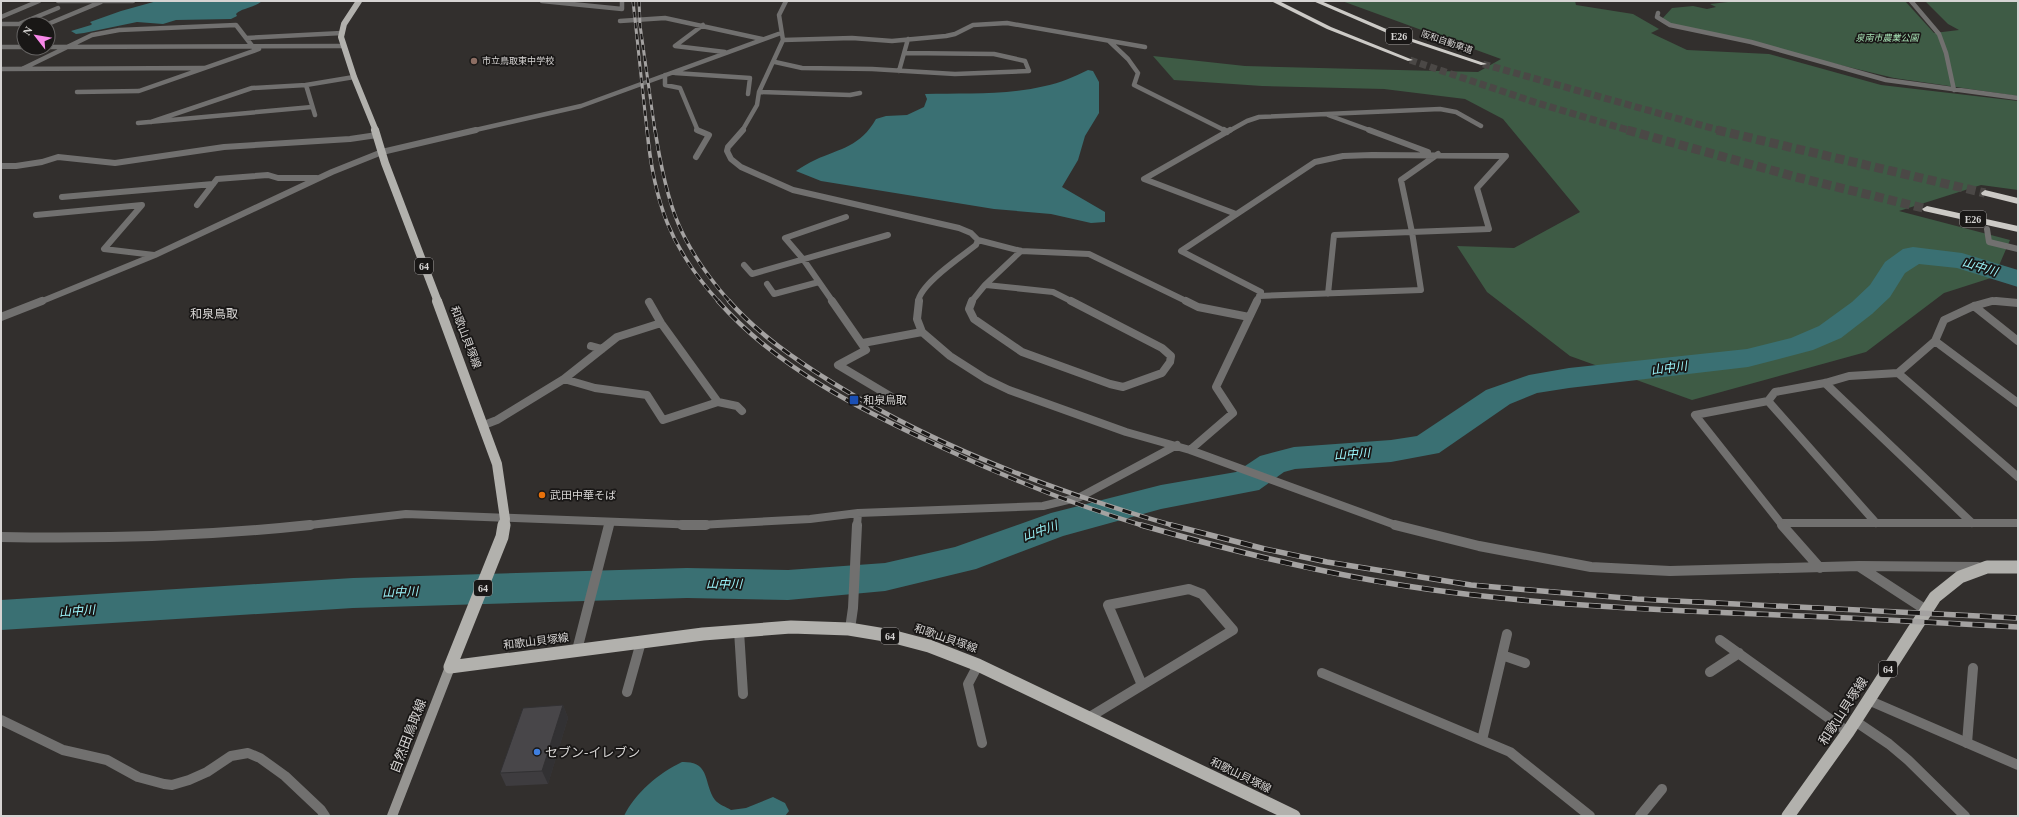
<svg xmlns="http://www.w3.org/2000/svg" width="2019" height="817" viewBox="0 0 2019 817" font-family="'Times New Roman','Noto Sans JP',serif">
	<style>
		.green { fill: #3e5b45 }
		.water { fill: #3a7073 }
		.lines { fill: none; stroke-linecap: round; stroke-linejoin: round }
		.river { fill: #3a7073; fill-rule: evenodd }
		.motorway-tunnel-far1 { stroke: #4b4846; stroke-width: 7; stroke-dasharray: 7 3.5; stroke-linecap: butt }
		.motorway-tunnel { stroke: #4b4846; stroke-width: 9; stroke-dasharray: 9 4.5; stroke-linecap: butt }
		.minor-far3 { stroke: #71706f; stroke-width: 4.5 }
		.minor-far2 { stroke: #71706f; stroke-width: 6 }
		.minor-far1 { stroke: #71706f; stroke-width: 8 }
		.minor { stroke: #71706f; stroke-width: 10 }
		.tertiary { stroke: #71706f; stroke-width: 10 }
		.secondary { stroke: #969592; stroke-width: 10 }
		.primary-far3 { stroke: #b2b1ad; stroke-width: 6 }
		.primary-far2 { stroke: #b2b1ad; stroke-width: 8 }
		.primary-far1 { stroke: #b2b1ad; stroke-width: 10 }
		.primary { stroke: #b2b1ad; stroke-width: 13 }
		.motorway { fill: #cccac6; fill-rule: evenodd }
		.rail-far3-casing { stroke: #a4a2a1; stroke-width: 3 }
		.rail-far2-casing { stroke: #a4a2a1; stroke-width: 3.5 }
		.rail-far1-casing { stroke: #a4a2a1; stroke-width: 4.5 }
		.rail-casing { stroke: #a4a2a1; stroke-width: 5.5 }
		.rail-far3 { stroke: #191716; stroke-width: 2; stroke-dasharray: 5.5; stroke-linecap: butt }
		.rail-far2 { stroke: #191716; stroke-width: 2.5; stroke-dasharray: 7; stroke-linecap: butt }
		.rail-far1 { stroke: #191716; stroke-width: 3; stroke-dasharray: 9; stroke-linecap: butt }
		.rail { stroke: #191716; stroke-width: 4; stroke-dasharray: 12; stroke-linecap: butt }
		.wall { fill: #3e3c3f }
		.shaded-wall { fill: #323133 }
		.building { fill: #484649; stroke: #323133 }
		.education-dot { fill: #8d6e63; stroke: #191716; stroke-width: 1.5 }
		.transit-dot { fill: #1a4fb4; stroke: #191716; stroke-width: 1.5 }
		.food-dot { fill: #e8710a; stroke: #191716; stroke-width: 1.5 }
		.shop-dot { fill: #3f7fe0; stroke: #191716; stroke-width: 1.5 }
		.labels { text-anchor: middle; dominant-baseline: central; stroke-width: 3.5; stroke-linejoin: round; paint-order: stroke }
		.far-park-label { font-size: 9px; font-style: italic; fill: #a8e3b6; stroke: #191716 }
		.far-street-label { font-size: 9px; fill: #d6d4d3; stroke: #191716 }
		.far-poi-label { font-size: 9px; fill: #d6d4d3; stroke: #191716; text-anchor: start }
		.shield { fill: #191716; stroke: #9d9b9a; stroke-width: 1 }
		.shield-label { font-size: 10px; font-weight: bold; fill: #d6d4d3 }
		.street-label { font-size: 11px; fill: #d6d4d3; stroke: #191716 }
		.poi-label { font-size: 11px; fill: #d6d4d3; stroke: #191716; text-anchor: start }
		.water-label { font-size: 12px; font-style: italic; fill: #9bf5fb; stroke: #191716 }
		.neighbourhood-label { font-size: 12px; fill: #d6d4d3; stroke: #191716 }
		.near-street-label { font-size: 13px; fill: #d6d4d3; stroke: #191716 }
		.near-poi-label { font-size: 13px; fill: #d6d4d3; stroke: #191716; text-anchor: start }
	</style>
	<rect width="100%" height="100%" fill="#322f2d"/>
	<path class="green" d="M 1342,1 L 1575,1 L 1576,5 L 1633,14 L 1659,29 L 1651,33 L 1687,50 L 1769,54 L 1881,85 L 2018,101 L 2018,190 L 1981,185 L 1899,211 L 2010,240 L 1994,277 L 1944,293 L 1866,352 L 1692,400 L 1570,356 L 1487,292 L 1457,246 L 1514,248 L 1580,212 L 1503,119 L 1465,99 L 1384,89 L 1262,86 L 1174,80 L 1153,56 L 1245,66 L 1478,72 L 1501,59 Z
		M 1737,1 L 1905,1 L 1934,33 L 1959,30 L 1948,24 L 1925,1 L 2018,1 L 2018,96 L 1894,78 L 1670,24 L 1662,19 L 1672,8 L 1693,6 L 1707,9 L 1716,7 L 1710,4 Z"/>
	<path class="water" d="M 157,1 L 262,1 C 254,8 242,8 236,14 L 237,16 L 231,19 L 176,20 L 163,24 L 137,22 L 84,33 L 76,34 L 71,31 L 91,25 L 92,24 L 90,22 L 121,11 Z
		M 1088,70 L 1093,71 L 1099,82 L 1099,113 L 1085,136 L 1078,160 L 1062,187 L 1105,212 L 1105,222 L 1091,223 L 1051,214 L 994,209 L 821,181 L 796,171 C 802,167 808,163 815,160 C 841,148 860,147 876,119 L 886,116 L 907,115 L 924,107 L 927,99 L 925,94 C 963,93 1008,95 1045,86 C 1060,83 1074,77 1088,70 Z
		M 682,762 C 711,761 703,783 715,800 C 718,804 726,807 731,810 L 746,808 L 773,797 L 785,803 L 789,811 L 785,816 L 624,816 C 635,793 659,773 682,762 Z"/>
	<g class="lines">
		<path class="river" d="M 1913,247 L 1962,253 L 2018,270 L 2018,287 L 1957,268 L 1919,264 L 1905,273 L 1890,297 L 1872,314 L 1841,338 L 1813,350 L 1748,367 L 1569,388 L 1537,393 L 1510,404 L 1439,453 L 1391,462 L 1295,469 L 1284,472 L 1259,490 L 1161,509 L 1063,536 L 976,569 L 885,591 L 788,600 L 687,598 L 353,608 L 1,630 L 1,600 L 353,578 L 687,568 L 788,570 L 885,563 L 955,547 L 1051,513 L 1161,485 L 1236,472 L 1260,456 L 1294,447 L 1391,440 L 1417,436 L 1486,390 L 1529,375 L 1569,368 L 1747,349 L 1791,338 L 1819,326 L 1852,302 L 1870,285 L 1885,262 L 1903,249 Z"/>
		<path class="motorway-tunnel-far1" d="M 1410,60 L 1537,103 L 1631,131
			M 1483,64 L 1722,131"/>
		<path class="motorway-tunnel" d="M 1627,130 L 1796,177 L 1927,209
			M 1717,130 L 1985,193"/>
		<path class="minor-far3" d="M 58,1 L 133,1
			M 542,1 L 622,9 L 622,1
			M 1911,1 L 1939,34 L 1946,53 L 1954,90
			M 1658,13 L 1657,17 L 1670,25 L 1751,42 L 1886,80 L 2018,98
			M 1,17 L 39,1
			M 620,21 L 665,18 L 762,39
			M 1,24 L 24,24
			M 19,24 L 58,8
			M 48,24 L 101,2
			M 703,25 L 675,46 L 725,52
			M 246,38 L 342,33
			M 783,40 L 852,38 L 892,41 L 946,36 L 955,34 L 973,25 L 1007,23 L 1145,47
			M 1109,41 L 1128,59 L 1138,73 L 1134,85 L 1226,131
			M 1,47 L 24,47
			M 48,47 L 344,46
			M 775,62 L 802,68 L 872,69 L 955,74 L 1029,71 L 1025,61 L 994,54 L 905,53
			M 1,69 L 204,68
			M 22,69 L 92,35 L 119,30 L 236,25 L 253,47
			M 899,71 L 908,39
			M 675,73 L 750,78 L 748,94
			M 665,75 L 665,85 L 680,88 L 698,131
			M 306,85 L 315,115
			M 77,92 L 139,91 L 259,49
			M 759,92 L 850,95 L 860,93
			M 1328,115 L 1372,131
			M 151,122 L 252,88 L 306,85 L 354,77
			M 138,123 L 312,107
			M 471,131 L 581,106 L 781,33
			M 742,131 L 757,105 L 759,92 L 783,40 L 779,15 L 786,1
			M 1229,131 L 1247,121 L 1259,117 L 1440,109 L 1456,112 L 1481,126"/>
		<path class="minor-far2" d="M 743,130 L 728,147 L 727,151 L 731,159 L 741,167 L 793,190 L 959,228 L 971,233 L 978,240 L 976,245 C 961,257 920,284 918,302
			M 1224,130 L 1227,132
			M 1230,130 L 1144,179 L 1236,214
			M 1369,130 L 1428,152
			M 696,157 L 709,135 L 697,130
			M 1,166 L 16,166 L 42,162 L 58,157 L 115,163 L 224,147 L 350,139 L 377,135
			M 62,197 L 213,184
			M 197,205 L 217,179 L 268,175 L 278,178 L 317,178
			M 36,215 L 142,205 L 104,249 L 154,255
			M 1987,229 L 1989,242 L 2018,249
			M 978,240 L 1021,251 L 1089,254 L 1188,302
			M 744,265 L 752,274 L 888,235
			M 767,284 L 774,294 L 819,282
			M 986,285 L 1053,292 L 1073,302
			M 1259,296 L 1421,290 L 1412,232 L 1401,180 L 1438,154
			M 40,302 L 155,255 L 332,172 L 382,152 L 476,130
			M 833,302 L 803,259 L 785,238 L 846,217
			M 971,302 L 985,285 L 1021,251
			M 1256,302 L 1261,292 L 1181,251 L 1315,162 L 1343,156 L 1372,155 L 1506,156 L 1477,188 L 1489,229 L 1334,235 L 1328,294
			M 1988,302 L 2009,302"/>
		<path class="minor-far1" d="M 832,301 L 866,350 L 838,365 L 900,402
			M 919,301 L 917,319 L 922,332 L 950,356 L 986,379 L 1009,390 L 1126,432 L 1190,450 L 1398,526
			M 972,301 L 969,309 L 974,319 L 1022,352 L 1110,384 L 1123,387 L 1162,373 L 1170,362 L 1171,356 L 1162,348 L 1071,301
			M 1186,301 L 1198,307 L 1249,317
			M 1992,301 L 1974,306 L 1944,320 L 1935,341 L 1898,373 L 2018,477
			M 1996,301 L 2018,303
			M 1974,306 L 2018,341
			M 1,317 L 42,301
			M 1935,341 L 2018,403
			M 863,343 L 922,332
			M 591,346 L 602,349
			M 564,379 L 595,388 L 647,395 L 663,420 L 718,402 L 661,323 L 649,302
			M 1825,383 L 1972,523
			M 1768,401 L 1876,523
			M 718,402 L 737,406 L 742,411
			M 484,425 L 497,420 L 564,379 L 617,337 L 661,323
			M 1190,450 L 1233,413 L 1216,387 L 1257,301
			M 1781,523 L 2018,523
			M 301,526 L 406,514 L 699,525 L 810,519 L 858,513 L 1043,506 L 1080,497 L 1177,445
			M 608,526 L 609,523
			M 857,526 L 858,513
			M 1783,526 L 1695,415 L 1768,401 L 1775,392 L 1825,383 L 1849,376 L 1898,373"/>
		<path class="minor" d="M 682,525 L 706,525
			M 1395,525 L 1479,546 L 1591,567 L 1670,571 L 1859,566 L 1978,567
			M 1782,525 L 1820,568
			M 1,537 C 104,539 208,536 310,525
			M 1860,567 L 1926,610
			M 850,629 L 853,608 L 857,525
			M 739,631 L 743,694
			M 1720,640 L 1848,732
			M 577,650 L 609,525
			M 1502,655 L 1525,663
			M 978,665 L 968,684 L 982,743
			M 1710,672 L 1739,653
			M 1322,673 L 1510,752 L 1590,816
			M 627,692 L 641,642
			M 1088,718 L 1233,630 L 1202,594 L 1189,589 L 1108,605 L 1142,685
			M 1,720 L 63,750 L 107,760 L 138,777 L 164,784 L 172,785 L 189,780 L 207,772 L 231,756 L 248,753 L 260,758 L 285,776 L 321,810 L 325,816
			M 1855,721 L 1889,744 L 1908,760 L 1965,816
			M 1482,740 L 1507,634
			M 1967,743 L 1973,668
			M 1640,816 L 1662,789"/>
		<path class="tertiary" d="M 1868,700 L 2018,765"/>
		<path class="secondary" d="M 392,816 L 450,667"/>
		<path class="primary-far3" d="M 359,1 L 344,24 L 341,37 L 354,77 L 376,131"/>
		<path class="primary-far2" d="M 375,130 L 385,163 L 438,302"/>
		<path class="primary-far1" d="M 437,301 L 497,464 L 505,519 L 504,526"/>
		<path class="primary" d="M 450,667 L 502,537 L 504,525
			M 450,667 L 703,634 L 791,627 L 849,629 L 891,636 L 929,646 L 978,665 L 1294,816
			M 1788,816 L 1848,732 L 1935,597 L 1960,577 L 1987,567 L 2018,567"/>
		<path class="motorway" d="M 1271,1 L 1279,1 L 1331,27 L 1413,60 L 1408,61 L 1327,29 Z
			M 1313,1 L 1321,1 L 1398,34 L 1487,64 L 1481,65 L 1394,36 Z
			M 1985,190 L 2018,198 L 2018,204 L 1982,195 L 1981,193 Z
			M 1927,206 L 2018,226 L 2018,232 L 1924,211 L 1922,209 Z"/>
		<g class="rail-far3-casing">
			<path id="rail-far3" d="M 633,1 L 647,131
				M 639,1 L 640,25 L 655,131"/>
		</g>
		<g class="rail-far2-casing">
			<path id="rail-far2" d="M 647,130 C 654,202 670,248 719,302
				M 655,130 C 667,206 679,244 730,302"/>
		</g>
		<g class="rail-far1-casing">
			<path id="rail-far1" d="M 718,301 C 777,368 861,410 941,447 C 1007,478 1075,505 1144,526
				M 729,301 C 758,334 796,360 833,383 C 938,448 1056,492 1175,526"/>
		</g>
		<g class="rail-casing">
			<path id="rail" d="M 1141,525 C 1242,554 1344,579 1449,592 C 1582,609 1715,612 1849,618 C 1905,621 1962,624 2018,627
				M 1171,525 L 1265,549 L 1327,562 L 1471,585 L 1637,599 L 2018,618"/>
		</g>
		<use href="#rail-far3" class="rail-far3"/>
		<use href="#rail-far2" class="rail-far2"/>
		<use href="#rail-far1" class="rail-far1"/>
		<use href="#rail" class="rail"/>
	</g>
	<path class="wall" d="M 563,705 L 568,718 L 548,784 L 506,786 L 500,773 Z"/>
	<path class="shaded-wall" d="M 563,705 L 568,718 L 548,784 L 542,771 Z"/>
	<path class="building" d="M 563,705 L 542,771 L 500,773 L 523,708 Z"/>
	<circle class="education-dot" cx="474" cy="61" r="4"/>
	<rect class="transit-dot" x="849" y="395" width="10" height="10" rx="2"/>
	<circle class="food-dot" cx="542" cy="495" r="4"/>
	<circle class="shop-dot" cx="537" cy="752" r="4"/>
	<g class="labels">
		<g class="far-park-label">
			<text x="1887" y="38">泉南市農業公園</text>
		</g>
		<g class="far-street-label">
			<text transform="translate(1447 42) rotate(19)">阪和自動車道</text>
		</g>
		<g class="far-poi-label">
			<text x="482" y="61">市立鳥取東中学校</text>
		</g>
		<g class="shield">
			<rect x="1386" y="28" width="26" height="16" rx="3"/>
			<rect x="1960" y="211" width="26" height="16" rx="3"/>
			<rect x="415" y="258" width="18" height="16" rx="3"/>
			<rect x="474" y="580" width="18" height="16" rx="3"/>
			<rect x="881" y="628" width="18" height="16" rx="3"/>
			<rect x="1879" y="661" width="18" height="16" rx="3"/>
		</g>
		<g class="shield-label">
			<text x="1399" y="36">E26</text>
			<text x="1973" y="219">E26</text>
			<text x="424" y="266">64</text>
			<text x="483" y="588">64</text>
			<text x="890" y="636">64</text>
			<text x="1888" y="669">64</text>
		</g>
		<g class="street-label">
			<text transform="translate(466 337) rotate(69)">和歌山貝塚線</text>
			<text transform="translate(946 638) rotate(19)">和歌山貝塚線</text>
			<text transform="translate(536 641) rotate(-7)">和歌山貝塚線</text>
			<text transform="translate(1241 775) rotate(26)">和歌山貝塚線</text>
		</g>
		<g class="poi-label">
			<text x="863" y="400">和泉鳥取</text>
			<text x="550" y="495">武田中華そば</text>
		</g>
		<g class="water-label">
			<text transform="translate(1980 267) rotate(17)">山中川</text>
			<text transform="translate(1669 368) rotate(-7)">山中川</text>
			<text transform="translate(1352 454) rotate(-4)">山中川</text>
			<text transform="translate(1040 531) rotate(-19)">山中川</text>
			<text transform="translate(724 584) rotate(1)">山中川</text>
			<text transform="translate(400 592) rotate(-2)">山中川</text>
			<text transform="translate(77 611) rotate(-4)">山中川</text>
		</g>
		<g class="neighbourhood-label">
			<text x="214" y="314">和泉鳥取</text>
		</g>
		<g class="near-street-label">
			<text transform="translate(1843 711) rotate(-57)">和歌山貝塚線</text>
			<text transform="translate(408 736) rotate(-69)">自然田鳥取線</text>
		</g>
		<g class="near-poi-label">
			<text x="545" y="752">セブン-イレブン</text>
		</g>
	</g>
	<rect width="2019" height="817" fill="none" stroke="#d6d4d3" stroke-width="4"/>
	<g transform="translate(36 36) rotate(301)"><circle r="19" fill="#191716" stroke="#656362"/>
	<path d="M0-3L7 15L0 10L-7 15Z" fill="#f888e9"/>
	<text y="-6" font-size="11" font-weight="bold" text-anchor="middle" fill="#d6d4d3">N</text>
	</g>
</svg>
